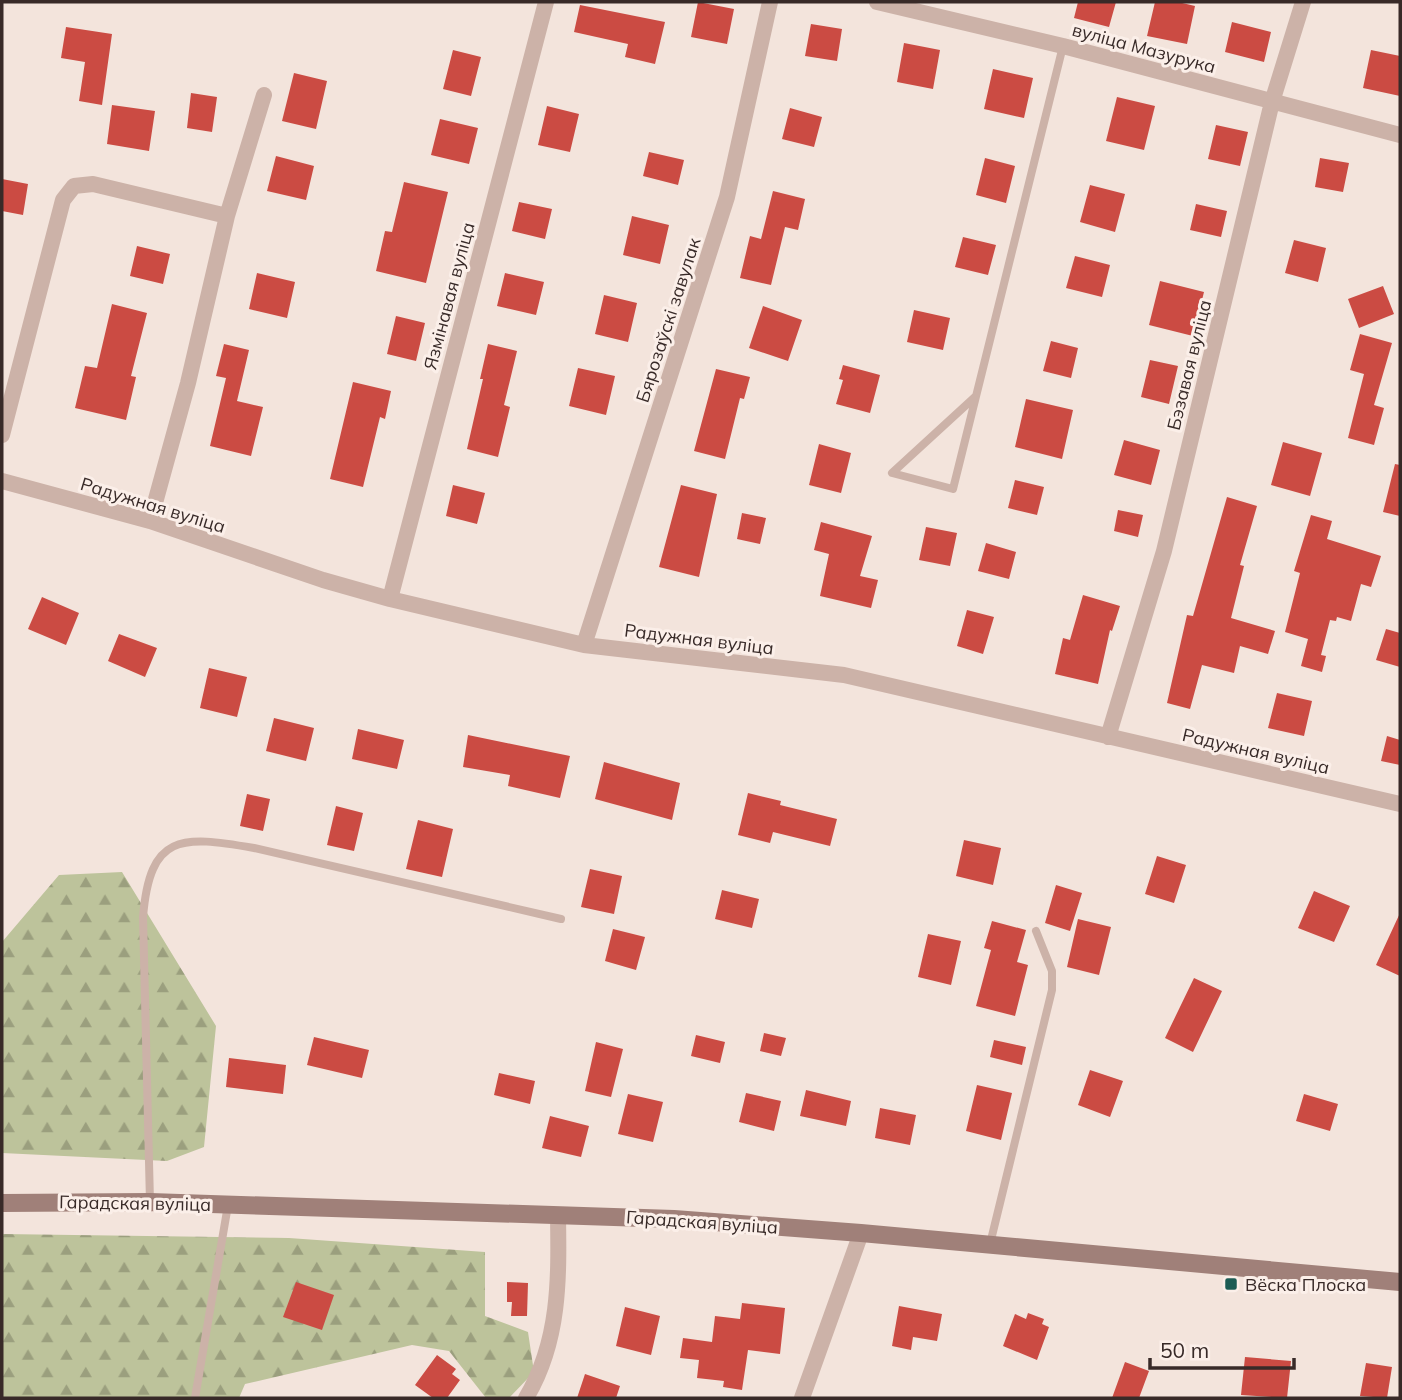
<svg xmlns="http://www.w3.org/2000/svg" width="1402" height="1400" viewBox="0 0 1402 1400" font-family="Mulish,sans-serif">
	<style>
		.forest { fill: url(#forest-firs) }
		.building { fill: #cb4b43 }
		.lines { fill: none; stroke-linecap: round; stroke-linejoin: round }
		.lane { stroke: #ccb2a8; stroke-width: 8 }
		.street { stroke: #ccb2a8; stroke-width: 16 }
		.secondary { stroke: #a08079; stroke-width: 18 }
		.poi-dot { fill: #1c5c54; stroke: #fbefe9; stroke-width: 2.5 }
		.labels { text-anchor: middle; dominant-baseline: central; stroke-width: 6; stroke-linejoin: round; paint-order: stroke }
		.street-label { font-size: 18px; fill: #382a28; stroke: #fbefe9 }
		.poi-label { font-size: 18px; fill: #382a28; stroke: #fbefe9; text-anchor: start }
	</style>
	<defs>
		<pattern id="forest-firs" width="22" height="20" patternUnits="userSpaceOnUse" patternTransform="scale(1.75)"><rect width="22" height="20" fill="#bdc39b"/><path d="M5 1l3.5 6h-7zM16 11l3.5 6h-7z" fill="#9b9f7e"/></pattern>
	</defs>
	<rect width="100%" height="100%" fill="#f3e4dc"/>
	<path class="forest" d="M 122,872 L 216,1026 L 204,1147 L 167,1161 L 2,1153 L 2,942 L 59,875 Z
		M 2,1234 L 289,1238 L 485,1252 L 485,1316 L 528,1332 L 534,1372 L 509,1398 L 486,1398 L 449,1351 L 412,1345 L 245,1384 L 239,1398 L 2,1398 Z"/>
	<path class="building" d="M 698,2 L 734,9 L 727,44 L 691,37 Z
		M 1078,2 L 1116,2 L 1109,27 L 1074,18 Z
		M 1155,2 L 1178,2 L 1195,6 L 1187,44 L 1147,36 Z
		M 580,5 L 665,22 L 655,64 L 625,57 L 628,44 L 574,32 Z
		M 1232,22 L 1271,32 L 1264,62 L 1225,52 Z
		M 811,24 L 842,29 L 837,61 L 805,56 Z
		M 66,27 L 112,34 L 102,105 L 79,101 L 85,62 L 61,58 Z
		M 904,43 L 940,50 L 933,89 L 897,82 Z
		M 453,50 L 481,57 L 471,96 L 443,89 Z
		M 1371,50 L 1400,56 L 1400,96 L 1363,88 Z
		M 993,69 L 1033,78 L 1024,118 L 984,109 Z
		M 294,73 L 327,81 L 316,129 L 282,121 Z
		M 191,93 L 217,97 L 212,132 L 187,128 Z
		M 1117,97 L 1155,106 L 1144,150 L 1106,141 Z
		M 112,105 L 155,111 L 149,151 L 107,144 Z
		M 547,106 L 579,114 L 570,152 L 538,145 Z
		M 790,108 L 822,117 L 814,147 L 782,139 Z
		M 440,119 L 478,128 L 469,164 L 431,155 Z
		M 1216,125 L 1248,132 L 1240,166 L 1208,159 Z
		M 649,152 L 684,160 L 678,185 L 643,176 Z
		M 276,156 L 314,166 L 306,200 L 267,191 Z
		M 985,158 L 1015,166 L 1006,203 L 976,195 Z
		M 1320,158 L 1349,163 L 1343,192 L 1315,187 Z
		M 2,179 L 28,184 L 23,215 L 2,211 Z
		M 404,182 L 448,192 L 426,283 L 376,271 L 385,231 L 392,232 Z
		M 1090,185 L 1125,194 L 1115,232 L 1080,222 Z
		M 773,191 L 805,199 L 798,230 L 785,227 L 771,285 L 740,278 L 750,236 L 761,239 Z
		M 519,202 L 552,209 L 545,239 L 512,231 Z
		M 1196,204 L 1227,211 L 1221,237 L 1190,230 Z
		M 632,216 L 669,225 L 660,264 L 623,255 Z
		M 963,237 L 996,245 L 988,275 L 955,267 Z
		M 1294,240 L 1326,248 L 1318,282 L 1285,273 Z
		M 137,246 L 170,254 L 163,284 L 130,276 Z
		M 1075,256 L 1110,265 L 1102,297 L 1066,288 Z
		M 257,273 L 295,282 L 287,318 L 249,309 Z
		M 505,273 L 544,282 L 536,315 L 497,306 Z
		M 1160,281 L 1204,292 L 1193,336 L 1149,325 Z
		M 1383,286 L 1394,314 L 1359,328 L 1348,299 Z
		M 604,295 L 637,303 L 628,342 L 595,334 Z
		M 112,304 L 147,313 L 131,376 L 136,377 L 126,420 L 75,408 L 85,366 L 97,368 Z
		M 763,306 L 802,320 L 788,361 L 749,348 Z
		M 914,310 L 950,318 L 943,350 L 907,342 Z
		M 396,316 L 425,323 L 416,361 L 387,354 Z
		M 1360,334 L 1392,343 L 1374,405 L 1384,408 L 1374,445 L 1348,438 L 1364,374 L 1350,370 Z
		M 1051,341 L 1078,348 L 1071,378 L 1043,371 Z
		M 224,344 L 249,350 L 237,401 L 263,407 L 251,456 L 210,446 L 226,378 L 216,376 Z
		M 488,344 L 517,351 L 504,405 L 510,407 L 498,457 L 467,449 L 483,379 L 480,379 Z
		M 1150,360 L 1178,366 L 1169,404 L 1141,397 Z
		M 843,365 L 880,375 L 870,413 L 836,404 L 843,380 L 839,379 Z
		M 578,368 L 615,376 L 606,415 L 569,406 Z
		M 716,369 L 750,377 L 744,399 L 740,398 L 725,459 L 694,451 Z
		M 353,382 L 391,391 L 385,419 L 380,417 L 363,487 L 330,479 Z
		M 1026,399 L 1073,410 L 1062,459 L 1015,447 Z
		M 1124,440 L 1160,450 L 1151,485 L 1114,475 Z
		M 1283,442 L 1322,453 L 1310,496 L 1271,485 Z
		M 819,444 L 851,453 L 841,493 L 809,485 Z
		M 1395,464 L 1400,465 L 1400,516 L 1383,512 Z
		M 1015,480 L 1044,487 L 1037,515 L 1008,508 Z
		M 453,485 L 485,493 L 477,524 L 446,516 Z
		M 681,485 L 717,494 L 699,577 L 659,567 Z
		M 1227,497 L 1257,506 L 1240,565 L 1244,566 L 1231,618 L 1275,631 L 1268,654 L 1240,646 L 1234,673 L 1202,665 L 1190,709 L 1167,703 L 1187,615 L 1193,616 Z
		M 1118,510 L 1143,515 L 1138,537 L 1114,531 Z
		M 742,513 L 766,518 L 760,544 L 737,539 Z
		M 1311,515 L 1332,521 L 1327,539 L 1381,556 L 1371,587 L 1361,584 L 1351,621 L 1337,617 L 1336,621 L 1330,620 L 1321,655 L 1326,656 L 1322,672 L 1301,666 L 1308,639 L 1285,632 L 1300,573 L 1294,571 Z
		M 821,522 L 872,536 L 860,576 L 878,580 L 871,608 L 820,596 L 829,554 L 814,550 Z
		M 926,527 L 957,533 L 950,566 L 919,560 Z
		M 986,543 L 1016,552 L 1009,579 L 978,571 Z
		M 1083,595 L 1120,606 L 1112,631 L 1110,630 L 1098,684 L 1055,674 L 1063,638 L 1070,640 Z
		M 42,597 L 79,613 L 66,645 L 28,629 Z
		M 967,610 L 994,617 L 983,654 L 957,646 Z
		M 1386,629 L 1400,633 L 1400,667 L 1376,660 Z
		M 119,634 L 157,648 L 145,677 L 108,661 Z
		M 209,668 L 247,677 L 237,717 L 200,708 Z
		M 1277,693 L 1312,701 L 1304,736 L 1268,728 Z
		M 274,718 L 314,728 L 306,761 L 266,751 Z
		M 358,729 L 404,740 L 397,769 L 352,759 Z
		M 468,735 L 570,756 L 560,798 L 508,786 L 510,775 L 463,767 Z
		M 1387,736 L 1400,740 L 1400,765 L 1381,761 Z
		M 604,762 L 680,783 L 672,820 L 595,799 Z
		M 748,793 L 781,801 L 780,805 L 837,819 L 830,846 L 773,832 L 770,843 L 738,835 Z
		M 247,794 L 270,799 L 263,831 L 240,826 Z
		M 336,806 L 363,813 L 354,851 L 327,845 Z
		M 418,820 L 453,829 L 442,877 L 406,869 Z
		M 964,840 L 1001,848 L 993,885 L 956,876 Z
		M 1157,856 L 1186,865 L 1174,903 L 1145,894 Z
		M 590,869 L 622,876 L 614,914 L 581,907 Z
		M 1056,885 L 1082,893 L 1070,931 L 1045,923 Z
		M 722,890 L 759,899 L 752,928 L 715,919 Z
		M 1314,891 L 1350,906 L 1334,942 L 1298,928 Z
		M 1400,913 L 1400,976 L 1376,965 Z
		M 1078,919 L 1111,927 L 1099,975 L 1067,967 Z
		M 992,921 L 1026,930 L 1017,962 L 1028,965 L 1015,1016 L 976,1006 L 991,950 L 984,948 Z
		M 613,929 L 645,937 L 636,970 L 605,961 Z
		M 928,934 L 961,941 L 951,985 L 918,977 Z
		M 1194,978 L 1222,991 L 1193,1052 L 1165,1038 Z
		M 764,1033 L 786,1038 L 781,1056 L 760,1051 Z
		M 696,1035 L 725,1042 L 720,1063 L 691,1056 Z
		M 314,1037 L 369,1050 L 362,1078 L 307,1065 Z
		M 994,1040 L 1026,1047 L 1022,1065 L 990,1057 Z
		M 596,1042 L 623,1049 L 611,1097 L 585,1091 Z
		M 229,1058 L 286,1065 L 283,1094 L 226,1087 Z
		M 1090,1070 L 1123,1081 L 1110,1117 L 1078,1105 Z
		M 499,1073 L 535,1081 L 530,1104 L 494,1095 Z
		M 977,1085 L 1012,1093 L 1001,1140 L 966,1131 Z
		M 806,1090 L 851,1101 L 846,1126 L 800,1116 Z
		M 746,1093 L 781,1101 L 774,1131 L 739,1122 Z
		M 628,1094 L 663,1102 L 653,1142 L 618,1134 Z
		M 1304,1094 L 1338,1104 L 1330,1131 L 1296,1121 Z
		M 880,1108 L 916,1115 L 910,1145 L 875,1138 Z
		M 550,1116 L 589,1126 L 581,1157 L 542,1148 Z
		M 296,1282 L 334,1295 L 322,1330 L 283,1317 Z
		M 507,1282 L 528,1283 L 527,1316 L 511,1316 L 512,1302 L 507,1302 Z
		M 742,1303 L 785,1308 L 780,1354 L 748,1350 L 742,1390 L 723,1387 L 724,1381 L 697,1378 L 699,1360 L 680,1358 L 683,1338 L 712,1342 L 715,1316 L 740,1319 Z
		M 899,1306 L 942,1314 L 937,1341 L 913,1337 L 911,1350 L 892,1346 Z
		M 625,1307 L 660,1316 L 651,1355 L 616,1346 Z
		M 1028,1313 L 1044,1319 L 1042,1324 L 1049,1327 L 1037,1360 L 1003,1346 L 1015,1314 L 1026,1319 Z
		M 437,1355 L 456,1369 L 452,1374 L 460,1380 L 447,1398 L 433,1398 L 415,1385 Z
		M 1245,1357 L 1291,1361 L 1287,1398 L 1241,1395 Z
		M 1125,1362 L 1149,1371 L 1139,1398 L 1112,1398 Z
		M 1366,1363 L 1392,1367 L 1387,1398 L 1360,1396 Z
		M 585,1374 L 620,1386 L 616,1398 L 577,1398 Z"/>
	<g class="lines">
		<path class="lane" d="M 976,396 L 892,473 L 953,489 L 1063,46
			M 150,1202 L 143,917 C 150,834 180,835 254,848 L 561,919
			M 990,1244 L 1052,990 L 1052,971 L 1036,931
			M 195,1398 L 228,1205"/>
		<path class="street" d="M 877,2 L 1063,46 L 1400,135
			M 2,435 L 63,200 L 74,186 L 93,184 L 227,216
			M 2,481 L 150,521 L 323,580 L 390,599 L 584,645 L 844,675 L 1400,804
			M 150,521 L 188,383 L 227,216 L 264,95
			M 390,599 L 546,2
			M 584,645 L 727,197 L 770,2
			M 1108,737 L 1164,551 L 1272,102 L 1303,2
			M 526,1398 C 560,1341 559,1279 558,1215
			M 802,1398 L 861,1233"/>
		<path class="secondary" d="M 2,1203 L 150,1202 L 674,1219 L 861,1233 L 1400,1282"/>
	</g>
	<rect class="poi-dot" x="1224" y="1277" width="14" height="14" rx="3.5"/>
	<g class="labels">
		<g class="street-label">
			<text transform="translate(1144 48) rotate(15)">вуліца Мазурука</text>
			<text transform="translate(449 296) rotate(-75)">Язмінавая вуліца</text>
			<text transform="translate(668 320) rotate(-72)">Бярозаўскі завулак</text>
			<text transform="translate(1189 365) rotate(-76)">Бэзавая вуліца</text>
			<text transform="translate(153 505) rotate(17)">Радужная вуліца</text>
			<text transform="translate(699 639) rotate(7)">Радужная вуліца</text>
			<text transform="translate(1256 751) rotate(13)">Радужная вуліца</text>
			<text transform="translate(135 1203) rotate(1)">Гарадская вуліца</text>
			<text transform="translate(702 1222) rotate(4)">Гарадская вуліца</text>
		</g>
		<g class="poi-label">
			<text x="1245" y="1284">Вёска Плоска</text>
		</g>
	</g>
	<rect width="1402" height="1400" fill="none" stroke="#382a28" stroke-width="7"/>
	<path d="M1150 1358v10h144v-10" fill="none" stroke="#382a28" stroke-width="3.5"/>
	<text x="1160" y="1358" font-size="21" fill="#382a28" stroke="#fbefe9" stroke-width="5" paint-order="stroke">50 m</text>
</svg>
